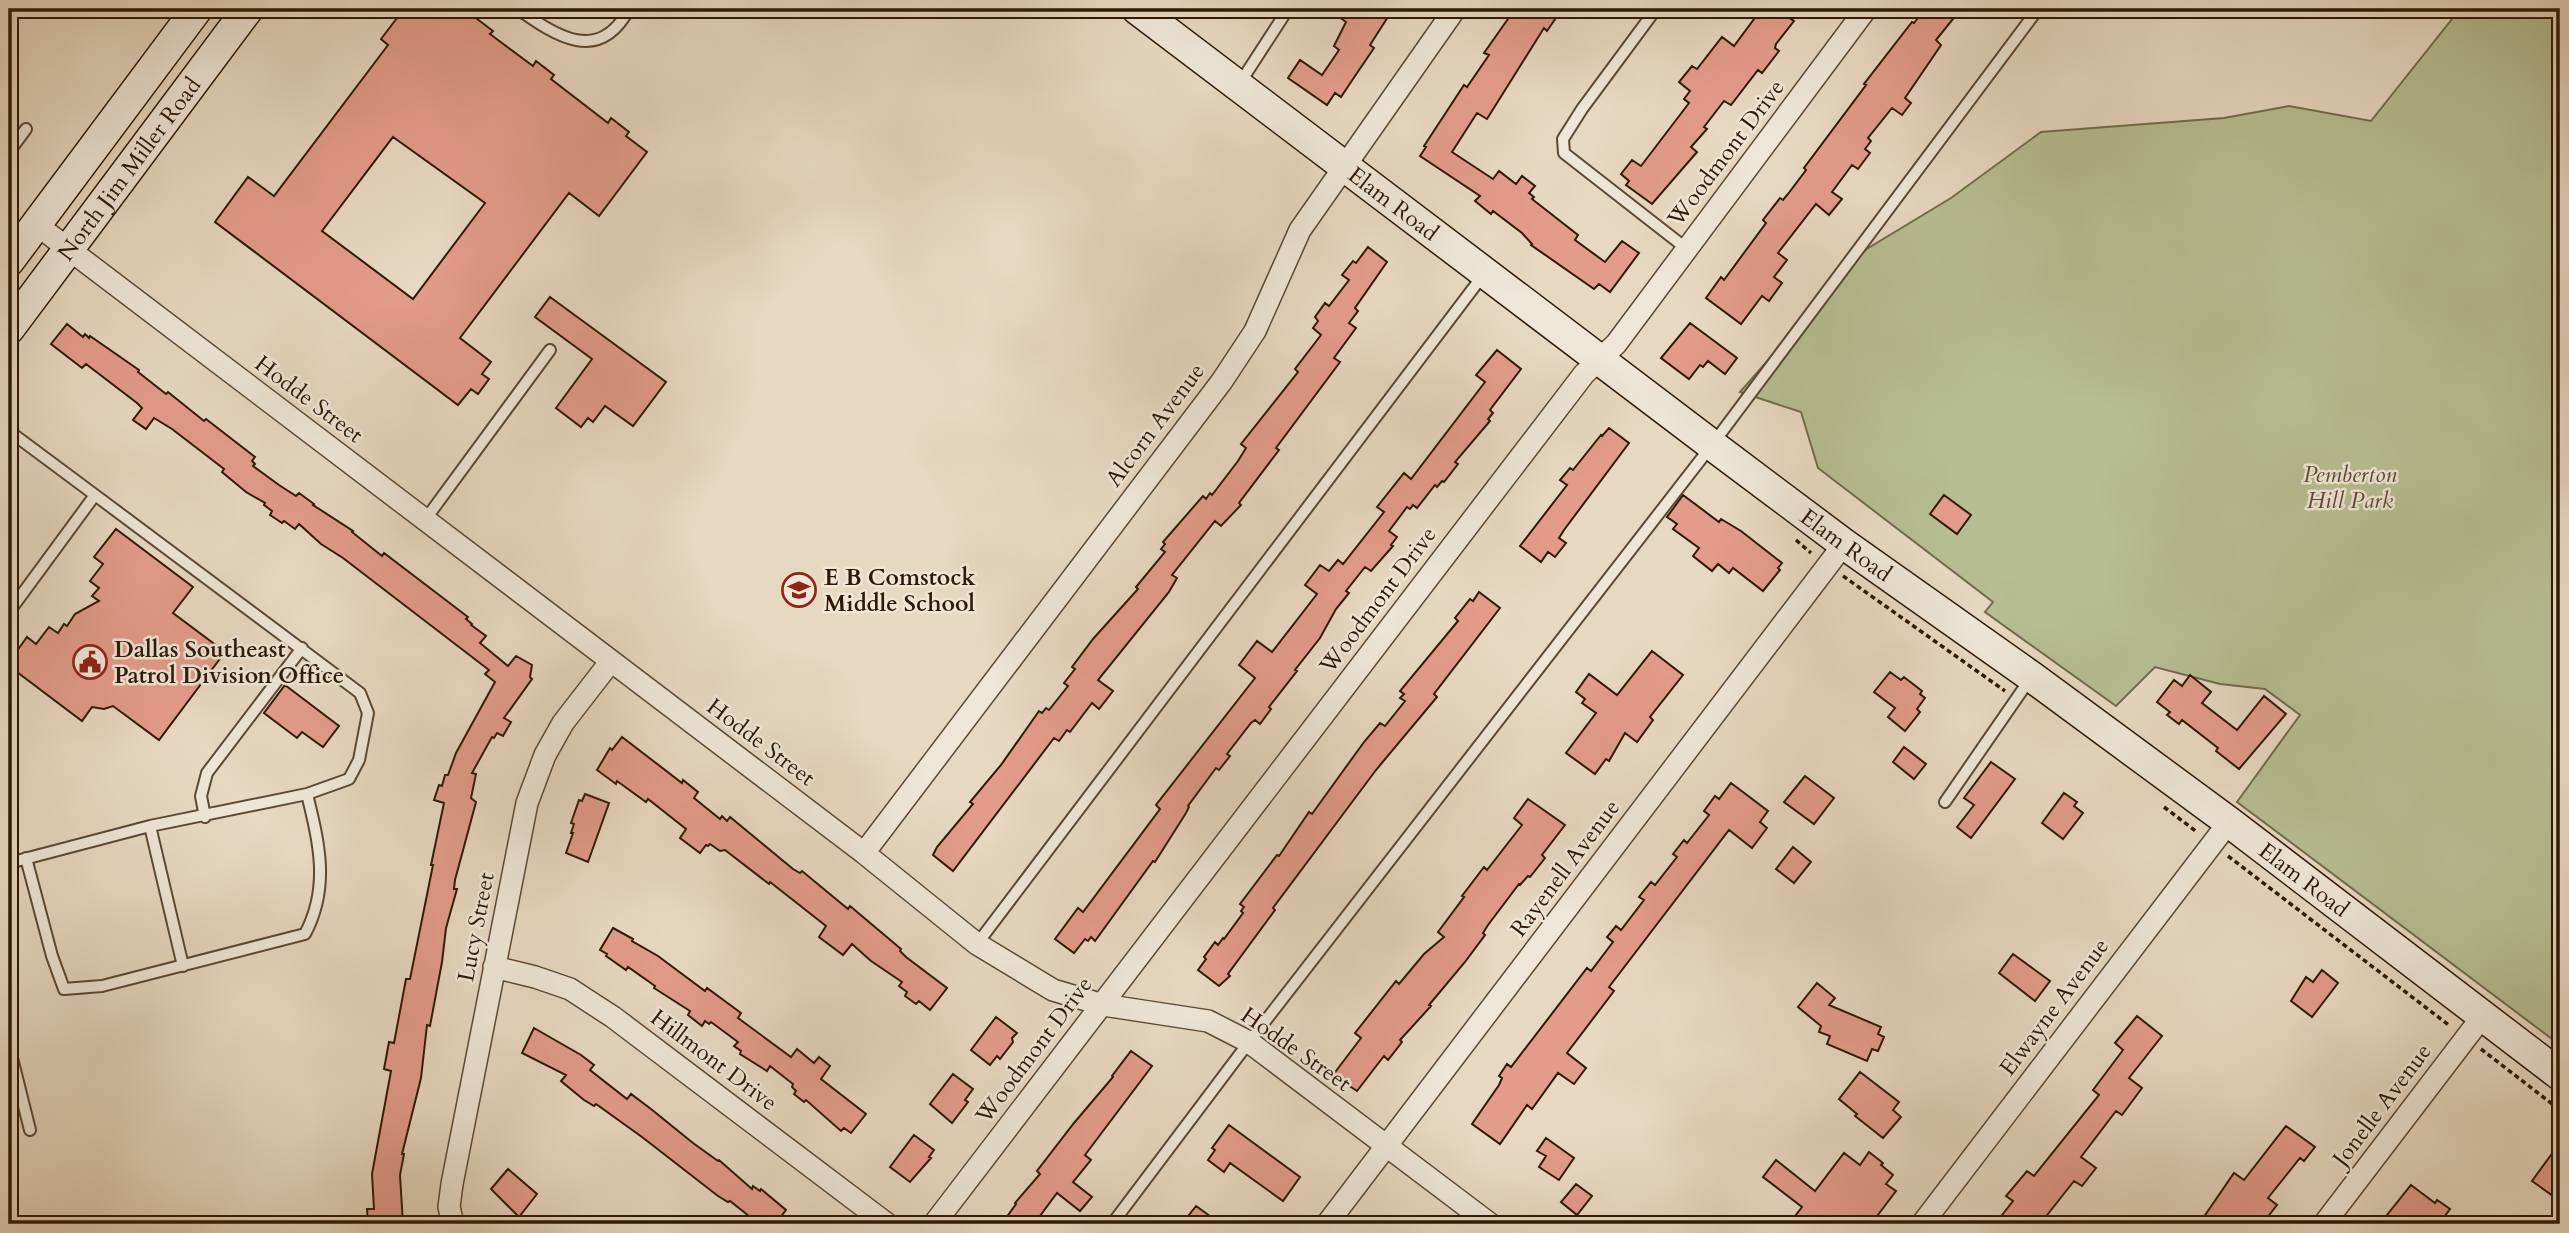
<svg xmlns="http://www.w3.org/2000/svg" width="2569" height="1233" viewBox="0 0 2569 1233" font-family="Cardo,serif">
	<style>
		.green { fill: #b6be92; stroke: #726b4c; stroke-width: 2 }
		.building { fill: #e39b8a; stroke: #2f1805; stroke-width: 2; fill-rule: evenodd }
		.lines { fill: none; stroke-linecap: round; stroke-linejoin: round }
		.lane-casing { stroke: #5d4834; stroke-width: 14 }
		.street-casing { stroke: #5d4834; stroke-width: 24 }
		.secondary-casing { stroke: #2f1805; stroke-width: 33 }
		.path { stroke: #2f1805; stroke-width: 3.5; stroke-dasharray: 5 3.5; stroke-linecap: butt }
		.lane { stroke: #efe6d7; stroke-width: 10 }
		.street { stroke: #efe6d7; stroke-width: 21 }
		.secondary { stroke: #efe6d7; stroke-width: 30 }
		.labels { text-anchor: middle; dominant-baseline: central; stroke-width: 5; stroke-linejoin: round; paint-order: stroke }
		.street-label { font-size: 23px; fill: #2f1805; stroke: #efe6d7 }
		.park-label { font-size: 23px; font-style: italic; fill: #584a2f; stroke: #efe6d7 }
		.poi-label { font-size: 23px; font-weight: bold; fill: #2f1805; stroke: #efe6d7; text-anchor: start }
	</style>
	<rect width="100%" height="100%" fill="#e7d8c1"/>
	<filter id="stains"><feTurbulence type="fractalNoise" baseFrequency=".00286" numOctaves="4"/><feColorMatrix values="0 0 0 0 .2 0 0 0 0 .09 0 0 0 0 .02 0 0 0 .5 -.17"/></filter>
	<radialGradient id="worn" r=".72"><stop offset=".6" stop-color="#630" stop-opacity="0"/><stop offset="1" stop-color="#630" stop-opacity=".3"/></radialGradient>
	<path class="green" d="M 2460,9 L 2560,9 L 2560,1045 L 2237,802 L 2300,715 L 2265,689 L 2220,684 L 2155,667 L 2116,706 L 1985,612 L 1993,602 L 1818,468 L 1801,412 L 1740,392 L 1865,250 L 1951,198 L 2041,132 L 2224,118 L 2289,106 L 2371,121 Z"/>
	<path class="building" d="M 404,9 L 464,9 L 493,31 L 490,34 L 533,66 L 536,61 L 554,75 L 551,79 L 608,123 L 611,118 L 629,132 L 626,136 L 647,152 L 599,216 L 569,193 L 460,338 L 491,362 L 482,374 L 489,379 L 478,394 L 471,389 L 458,405 L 215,222 L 248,177 L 274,196 L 388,45 L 381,39 ZM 393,137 L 485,203 L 413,299 L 322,231 Z
		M 1328,9 L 1393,9 L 1370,45 L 1374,48 L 1353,79 L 1341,97 L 1335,93 L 1327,105 L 1288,78 L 1300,60 L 1322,75 L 1339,50 L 1334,46 L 1346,22 Z
		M 1515,9 L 1562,9 L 1547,31 L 1544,28 L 1487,119 L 1477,113 L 1452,152 L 1493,179 L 1499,171 L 1516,184 L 1522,176 L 1535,186 L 1529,193 L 1534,197 L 1532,199 L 1578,235 L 1575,240 L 1605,262 L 1622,241 L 1639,253 L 1610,292 L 1599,284 L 1594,289 L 1531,245 L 1532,244 L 1522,233 L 1493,211 L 1491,214 L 1475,201 L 1480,196 L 1420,156 L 1426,147 L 1424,146 L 1464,85 L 1467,87 L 1489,55 L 1484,53 Z
		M 1740,9 L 1799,9 L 1791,19 L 1794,21 L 1776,44 L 1775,48 L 1779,51 L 1762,73 L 1758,70 L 1731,105 L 1724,101 L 1704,127 L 1707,129 L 1691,147 L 1697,152 L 1652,204 L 1626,185 L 1629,181 L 1621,174 L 1632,160 L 1641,166 L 1689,103 L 1684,99 L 1690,91 L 1679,82 L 1692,66 L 1697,69 L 1722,37 L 1734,46 L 1754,19 Z
		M 1925,9 L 1961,9 L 1936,40 L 1941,45 L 1905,98 L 1911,103 L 1902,115 L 1892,108 L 1868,138 L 1871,141 L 1865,149 L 1870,153 L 1858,169 L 1852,165 L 1832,192 L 1842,199 L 1829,215 L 1816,204 L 1778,253 L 1787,260 L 1774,277 L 1782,283 L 1769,301 L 1762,296 L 1741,324 L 1706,298 L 1721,277 L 1724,280 L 1766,223 L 1763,220 L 1780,198 L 1783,200 L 1788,194 L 1806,170 L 1804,168 L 1866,85 L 1864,84 L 1912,22 L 1914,23 Z
		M 1368,247 L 1387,262 L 1355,308 L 1358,311 L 1349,323 L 1356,328 L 1334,358 L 1340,362 L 1276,448 L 1279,450 L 1239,503 L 1241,505 L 1221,526 L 1215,521 L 1172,575 L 1177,578 L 1169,592 L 1098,680 L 1113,691 L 1099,709 L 1092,703 L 1070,732 L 1067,730 L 1059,741 L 1054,738 L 953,871 L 933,855 L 937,847 L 973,804 L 970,802 L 1001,765 L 1039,711 L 1042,713 L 1046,708 L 1049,710 L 1068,686 L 1064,683 L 1075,669 L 1072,667 L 1093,639 L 1138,589 L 1136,587 L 1165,552 L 1161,549 L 1165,544 L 1163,542 L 1203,496 L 1206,499 L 1210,493 L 1212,495 L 1238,461 L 1246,448 L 1241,444 L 1298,372 L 1295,369 L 1321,335 L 1313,328 L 1318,321 L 1315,317 L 1325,303 L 1329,306 L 1349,280 L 1342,275 L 1353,261 L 1356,263 Z
		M 550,297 L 666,382 L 633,426 L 605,406 L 593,422 L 588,418 L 581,427 L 556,408 L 592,359 L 535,317 Z
		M 1690,323 L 1737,358 L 1725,374 L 1708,361 L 1703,367 L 1700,365 L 1689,379 L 1661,358 Z
		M 67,324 L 83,337 L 85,334 L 89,338 L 90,336 L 139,370 L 138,372 L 166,394 L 168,392 L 204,421 L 206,419 L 255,457 L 252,461 L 255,464 L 253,466 L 279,485 L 296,496 L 299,493 L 314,504 L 313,505 L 353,531 L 352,532 L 382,556 L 384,553 L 468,617 L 466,619 L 472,624 L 471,625 L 486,636 L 480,643 L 508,666 L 516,656 L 532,665 L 530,677 L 532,679 L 504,718 L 511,722 L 503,736 L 497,733 L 494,738 L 492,737 L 472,773 L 476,774 L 471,798 L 476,802 L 455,880 L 454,889 L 457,889 L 446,928 L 442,962 L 430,1026 L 427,1025 L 421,1078 L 402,1154 L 404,1154 L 400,1175 L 403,1224 L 368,1224 L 367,1209 L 374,1209 L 372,1174 L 391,1071 L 384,1069 L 389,1042 L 394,1043 L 406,979 L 410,979 L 433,865 L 431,865 L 444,803 L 434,800 L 439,785 L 442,786 L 445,775 L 448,775 L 456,753 L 495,682 L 485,674 L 489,670 L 343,558 L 321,544 L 299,524 L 295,529 L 284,521 L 282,523 L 270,515 L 272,511 L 264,505 L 265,503 L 246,492 L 222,472 L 224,469 L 172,429 L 154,418 L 146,429 L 133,420 L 142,408 L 137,403 L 86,364 L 82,368 L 51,344 Z
		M 1497,350 L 1521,369 L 1490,410 L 1493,413 L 1488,419 L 1490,421 L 1455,462 L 1458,464 L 1444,482 L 1442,481 L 1437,487 L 1435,485 L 1417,508 L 1413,505 L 1410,509 L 1407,507 L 1389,531 L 1397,537 L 1391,545 L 1393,546 L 1371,571 L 1365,567 L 1346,591 L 1349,593 L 1336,609 L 1320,638 L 1295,670 L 1297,671 L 1269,707 L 1271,709 L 1260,724 L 1255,720 L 1251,723 L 1227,754 L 1230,756 L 1219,770 L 1216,768 L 1188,806 L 1189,807 L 1186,813 L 1155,862 L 1153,861 L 1095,941 L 1091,937 L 1088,941 L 1085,939 L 1074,953 L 1055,939 L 1078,908 L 1083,912 L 1160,809 L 1156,805 L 1255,678 L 1239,665 L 1257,641 L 1272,652 L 1317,594 L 1305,585 L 1320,565 L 1329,571 L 1338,560 L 1343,564 L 1384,512 L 1377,507 L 1404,473 L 1411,479 L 1485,382 L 1476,375 Z
		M 1609,428 L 1629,443 L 1564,530 L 1559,538 L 1566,543 L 1555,557 L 1548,552 L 1541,562 L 1520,546 L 1567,485 L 1560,480 L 1570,468 L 1573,470 L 1601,435 L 1602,436 Z
		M 1683,495 L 1719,522 L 1721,519 L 1741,531 L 1782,563 L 1778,568 L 1780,570 L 1763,591 L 1733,568 L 1729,573 L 1718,564 L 1712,571 L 1693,556 L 1699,548 L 1673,529 L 1677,524 L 1667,517 Z
		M 1944,495 L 1971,515 L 1957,534 L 1930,514 Z
		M 116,529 L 193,587 L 173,613 L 225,652 L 159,740 L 113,706 L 104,709 L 92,707 L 82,721 L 9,666 L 9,662 L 27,637 L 36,644 L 49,627 L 58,633 L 64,624 L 67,626 L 75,614 L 99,601 L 92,596 L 99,588 L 90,581 L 103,564 L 94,557 Z
		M 1479,592 L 1500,608 L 1434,694 L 1437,697 L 1376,770 L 1273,908 L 1275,910 L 1228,974 L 1230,976 L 1219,986 L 1198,970 L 1206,959 L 1204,957 L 1215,942 L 1218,945 L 1223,938 L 1224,939 L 1243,913 L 1241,911 L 1244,907 L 1240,904 L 1277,855 L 1279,856 L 1309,812 L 1312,814 L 1364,742 L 1380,723 L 1385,726 L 1405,701 L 1400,698 L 1404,694 L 1400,691 L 1458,621 L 1455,618 L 1470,599 L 1473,601 Z
		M 1652,651 L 1683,675 L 1650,717 L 1653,720 L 1637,742 L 1625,733 L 1609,761 L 1606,759 L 1595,774 L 1566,753 L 1596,713 L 1582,703 L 1585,699 L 1576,692 L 1589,674 L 1617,695 Z
		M 1890,672 L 1901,680 L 1904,677 L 1922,691 L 1920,694 L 1925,698 L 1917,709 L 1920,712 L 1905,731 L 1888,717 L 1895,708 L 1874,692 Z
		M 2190,675 L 2211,692 L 2202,703 L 2237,730 L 2264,696 L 2286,714 L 2239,769 L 2216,751 L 2218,748 L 2182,720 L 2179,724 L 2167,715 L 2170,712 L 2157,702 L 2174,680 L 2182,686 Z
		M 285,685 L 339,726 L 323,747 L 302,732 L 297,738 L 264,713 Z
		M 622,737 L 682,783 L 683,780 L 698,792 L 694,798 L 720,819 L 722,816 L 727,821 L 730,817 L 793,869 L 800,873 L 802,871 L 848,909 L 850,906 L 901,949 L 900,951 L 906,957 L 947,988 L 930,1010 L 919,1001 L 916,1004 L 905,996 L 907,992 L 899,986 L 902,982 L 871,961 L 852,944 L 843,955 L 819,937 L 826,926 L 770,882 L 769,884 L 725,850 L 720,851 L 710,844 L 708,846 L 706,845 L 700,853 L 680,838 L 686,829 L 648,799 L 646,802 L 617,781 L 616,784 L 597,770 L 610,748 L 612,750 Z
		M 1904,747 L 1926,764 L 1914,779 L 1893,762 Z
		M 1991,762 L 2015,779 L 1971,838 L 1957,827 L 1974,805 L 1964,798 Z
		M 1805,776 L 1834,798 L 1814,824 L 1784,802 Z
		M 1731,783 L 1768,811 L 1760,822 L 1767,828 L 1752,848 L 1729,830 L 1609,987 L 1614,991 L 1567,1053 L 1586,1068 L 1574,1084 L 1558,1073 L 1532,1109 L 1527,1105 L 1500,1144 L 1472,1124 L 1499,1085 L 1502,1078 L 1499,1076 L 1507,1064 L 1511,1067 L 1587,968 L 1591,971 L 1613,942 L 1607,937 L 1616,926 L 1621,930 L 1644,900 L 1639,897 L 1651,882 L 1655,885 L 1677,857 L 1673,854 L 1684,840 L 1687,843 L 1709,815 L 1704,811 L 1715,796 L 1719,799 Z
		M 2064,793 L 2077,802 L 2074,806 L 2083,813 L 2063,839 L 2042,823 Z
		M 585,794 L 609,803 L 588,862 L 566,853 L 573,833 L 571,833 L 574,824 L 571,823 L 579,800 L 582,801 Z
		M 1528,799 L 1565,825 L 1542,855 L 1545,858 L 1530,877 L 1528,876 L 1520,885 L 1519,884 L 1488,925 L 1483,933 L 1485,935 L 1465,962 L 1429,1005 L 1431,1006 L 1400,1040 L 1402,1042 L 1388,1060 L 1384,1056 L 1357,1091 L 1333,1075 L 1361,1038 L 1355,1033 L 1396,981 L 1399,984 L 1424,954 L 1444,937 L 1438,932 L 1464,897 L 1462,896 L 1484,867 L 1487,870 L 1522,825 L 1514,818 Z
		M 1793,847 L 1811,862 L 1794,883 L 1776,869 Z
		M 613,928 L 633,939 L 632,941 L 658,956 L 705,991 L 707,988 L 741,1013 L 738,1018 L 791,1057 L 797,1049 L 814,1063 L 819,1057 L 830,1066 L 821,1079 L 866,1114 L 851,1133 L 844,1128 L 841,1131 L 806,1100 L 804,1102 L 794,1094 L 796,1091 L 792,1087 L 793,1084 L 770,1066 L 767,1071 L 740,1054 L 741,1051 L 734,1046 L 738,1042 L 711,1022 L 709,1024 L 705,1021 L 702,1026 L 688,1015 L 690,1011 L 654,988 L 655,986 L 628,967 L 626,970 L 606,956 L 607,954 L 600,950 Z
		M 2013,954 L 2050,981 L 2035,1001 L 1999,973 Z
		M 2322,970 L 2338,983 L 2312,1017 L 2291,1001 L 2306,977 L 2313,982 Z
		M 1817,983 L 1835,998 L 1829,1005 L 1881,1027 L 1878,1034 L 1884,1037 L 1878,1051 L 1872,1049 L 1867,1061 L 1827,1044 L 1830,1036 L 1819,1032 L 1821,1026 L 1798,1007 Z
		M 2137,1016 L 2162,1036 L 2129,1078 L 2142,1088 L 2122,1115 L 2116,1111 L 2081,1157 L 2096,1168 L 2082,1186 L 2074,1181 L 2040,1224 L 1995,1224 L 2013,1201 L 2006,1196 L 2027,1171 L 2034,1176 L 2099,1095 L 2093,1090 L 2123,1050 L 2115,1043 Z
		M 996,1017 L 1017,1033 L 1012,1038 L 1013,1042 L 1000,1059 L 997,1056 L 990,1065 L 971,1050 Z
		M 534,1028 L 581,1055 L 594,1065 L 590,1070 L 627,1099 L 631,1094 L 651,1109 L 693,1143 L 718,1161 L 719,1160 L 752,1189 L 753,1186 L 760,1191 L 761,1189 L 786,1210 L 775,1224 L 759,1224 L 730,1201 L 728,1202 L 718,1196 L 642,1137 L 596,1104 L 594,1106 L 584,1100 L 561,1081 L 566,1075 L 522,1053 Z
		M 1131,1051 L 1152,1066 L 1085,1155 L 1091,1160 L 1073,1182 L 1092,1197 L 1080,1211 L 1057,1193 L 1034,1224 L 1015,1224 L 1006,1218 L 1016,1204 L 1015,1203 L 1040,1174 L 1037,1171 L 1074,1123 L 1113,1077 L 1112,1076 Z
		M 1860,1072 L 1899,1102 L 1893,1110 L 1901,1117 L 1883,1138 L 1855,1116 L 1857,1114 L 1839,1099 Z
		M 953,1074 L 973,1089 L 965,1100 L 968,1102 L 952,1123 L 930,1104 Z
		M 1229,1125 L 1300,1177 L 1283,1201 L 1230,1163 L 1224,1172 L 1208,1160 L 1215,1150 L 1212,1148 Z
		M 2286,1126 L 2315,1147 L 2304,1161 L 2300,1158 L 2268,1198 L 2277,1205 L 2262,1224 L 2199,1224 L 2234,1173 L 2244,1180 Z
		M 914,1135 L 934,1150 L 929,1157 L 931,1158 L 910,1182 L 890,1167 Z
		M 1546,1138 L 1574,1158 L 1559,1180 L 1539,1167 L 1546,1156 L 1537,1151 Z
		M 1869,1152 L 1883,1163 L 1881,1165 L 1893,1175 L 1886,1184 L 1896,1191 L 1871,1224 L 1789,1224 L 1802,1207 L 1763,1177 L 1776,1160 L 1815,1191 L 1844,1153 L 1860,1165 Z
		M 2551,1155 L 2560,1163 L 2560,1201 L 2532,1181 Z
		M 508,1169 L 537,1194 L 519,1217 L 491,1189 Z
		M 1576,1184 L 1592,1196 L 1577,1215 L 1561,1202 Z
		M 2411,1185 L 2435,1203 L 2437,1200 L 2450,1209 L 2439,1224 L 2399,1224 L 2387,1215 Z
		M 1196,1206 L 1221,1224 L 1182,1224 Z"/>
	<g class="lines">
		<g class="lane-casing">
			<path id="lane" d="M 518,9 C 556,36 599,65 629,9
				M 1656,9 L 1582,109 L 1563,139 L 1564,153 L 1687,249
				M 1240,83 L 1288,9
				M 9,152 L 26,129
				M 9,431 L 95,495 L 9,612
				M 425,520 L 550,350
				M 1945,802 L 2030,679
				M 205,817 L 201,796 L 207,773 L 302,648
				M 150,826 L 183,966
				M 26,858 L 52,956 L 64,989 L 102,986 L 305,934 C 330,887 319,843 307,794
				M 9,863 L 150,826 L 307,794 L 349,779 L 359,760 L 368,713 L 360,693 L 95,495
				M 977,944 L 1484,274
				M 9,1046 L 30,1130
				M 1112,1224 L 1249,1042 L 1712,445 L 2038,9"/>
		</g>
		<g class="street-casing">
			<path id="street" d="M 37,225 L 864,853 L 977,944 L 1053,990 L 1103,1005 L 1208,1021 L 1249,1042 L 1490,1224
				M 864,853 L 1222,381 L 1255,331 L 1300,230 L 1455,9
				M 494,967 L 535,977 L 570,989 L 613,1017 L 887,1224
				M 453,1224 L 449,1207 L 452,1184 L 527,803 L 545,755 L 563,723 L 611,661
				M 934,1224 L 1584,374 L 1616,344 L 1866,9
				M 1327,1224 L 1844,544
				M 1922,1224 L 2229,822
				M 2324,1224 L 2482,1017"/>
		</g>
		<g class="secondary-casing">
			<g id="secondary">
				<path id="s1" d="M 1137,9 L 1712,445 L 1844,544 L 2032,677 L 2229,822 L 2560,1075"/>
				<path d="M 9,261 L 197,9"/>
				<path id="s2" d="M 9,329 L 248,9"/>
			</g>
		</g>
		<path class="path" d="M 1101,9 L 1114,19
			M 1796,540 L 1811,553
			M 1843,576 L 2005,691
			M 2164,807 L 2197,832
			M 2228,856 L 2450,1026
			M 2481,1049 L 2560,1110"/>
		<use href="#lane" class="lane"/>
		<use href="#street" class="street"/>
		<use href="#secondary" class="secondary"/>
	</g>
	<defs>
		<g id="school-ring" transform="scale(1.75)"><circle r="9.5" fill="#efe6d7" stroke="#8f2418" stroke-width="1.5"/><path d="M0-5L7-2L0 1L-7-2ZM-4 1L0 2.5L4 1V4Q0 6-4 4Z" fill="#8f2418"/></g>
		<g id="civic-ring" transform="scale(1.75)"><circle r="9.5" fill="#efe6d7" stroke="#8f2418" stroke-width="1.5"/><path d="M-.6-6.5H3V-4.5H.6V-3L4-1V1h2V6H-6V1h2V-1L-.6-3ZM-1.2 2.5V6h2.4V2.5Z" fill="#8f2418"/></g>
	</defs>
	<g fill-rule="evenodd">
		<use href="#school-ring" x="799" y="590"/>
		<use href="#civic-ring" x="90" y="662"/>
	</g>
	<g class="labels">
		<g class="street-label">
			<text transform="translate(1726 153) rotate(-53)">Woodmont Drive</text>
			<text stroke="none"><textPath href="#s2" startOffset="200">North Jim Miller Road</textPath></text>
			<text stroke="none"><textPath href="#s1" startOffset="322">Elam Road</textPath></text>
			<text transform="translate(309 399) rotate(37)">Hodde Street</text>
			<text transform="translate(1155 425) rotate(-53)">Alcorn Avenue</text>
			<text stroke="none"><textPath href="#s1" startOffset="889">Elam Road</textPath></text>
			<text transform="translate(1378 600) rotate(-53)">Woodmont Drive</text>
			<text transform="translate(761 742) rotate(37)">Hodde Street</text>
			<text transform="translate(1565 868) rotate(-53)">Rayenell Avenue</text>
			<text stroke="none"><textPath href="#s1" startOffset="1456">Elam Road</textPath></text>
			<text transform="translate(476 927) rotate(-79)">Lucy Street</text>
			<text transform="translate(2054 1007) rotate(-53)">Elwayne Avenue</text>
			<text transform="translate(1296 1049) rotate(35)">Hodde Street</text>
			<text transform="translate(1034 1050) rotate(-53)">Woodmont Drive</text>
			<text transform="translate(714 1060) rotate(37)">Hillmont Drive</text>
			<text transform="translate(2382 1105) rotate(-53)">Jonelle Avenue</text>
		</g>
		<g class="park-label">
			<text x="2350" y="474">Pemberton<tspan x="2350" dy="26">Hill Park</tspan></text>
		</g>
		<g class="poi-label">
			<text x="824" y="577">E B Comstock<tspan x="824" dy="26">Middle School</tspan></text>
			<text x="114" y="649">Dallas Southeast<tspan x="114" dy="26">Patrol Division Office</tspan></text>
		</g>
	</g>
	<rect width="2569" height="1233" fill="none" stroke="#e7d8c1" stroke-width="35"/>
	<rect x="10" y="10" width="2548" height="1212" fill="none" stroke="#2f1805" stroke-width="3.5"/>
	<rect x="18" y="18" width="2534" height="1198" fill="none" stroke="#2f1805" stroke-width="2"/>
	<rect width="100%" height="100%" filter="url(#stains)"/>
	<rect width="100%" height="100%" fill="url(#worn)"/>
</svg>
